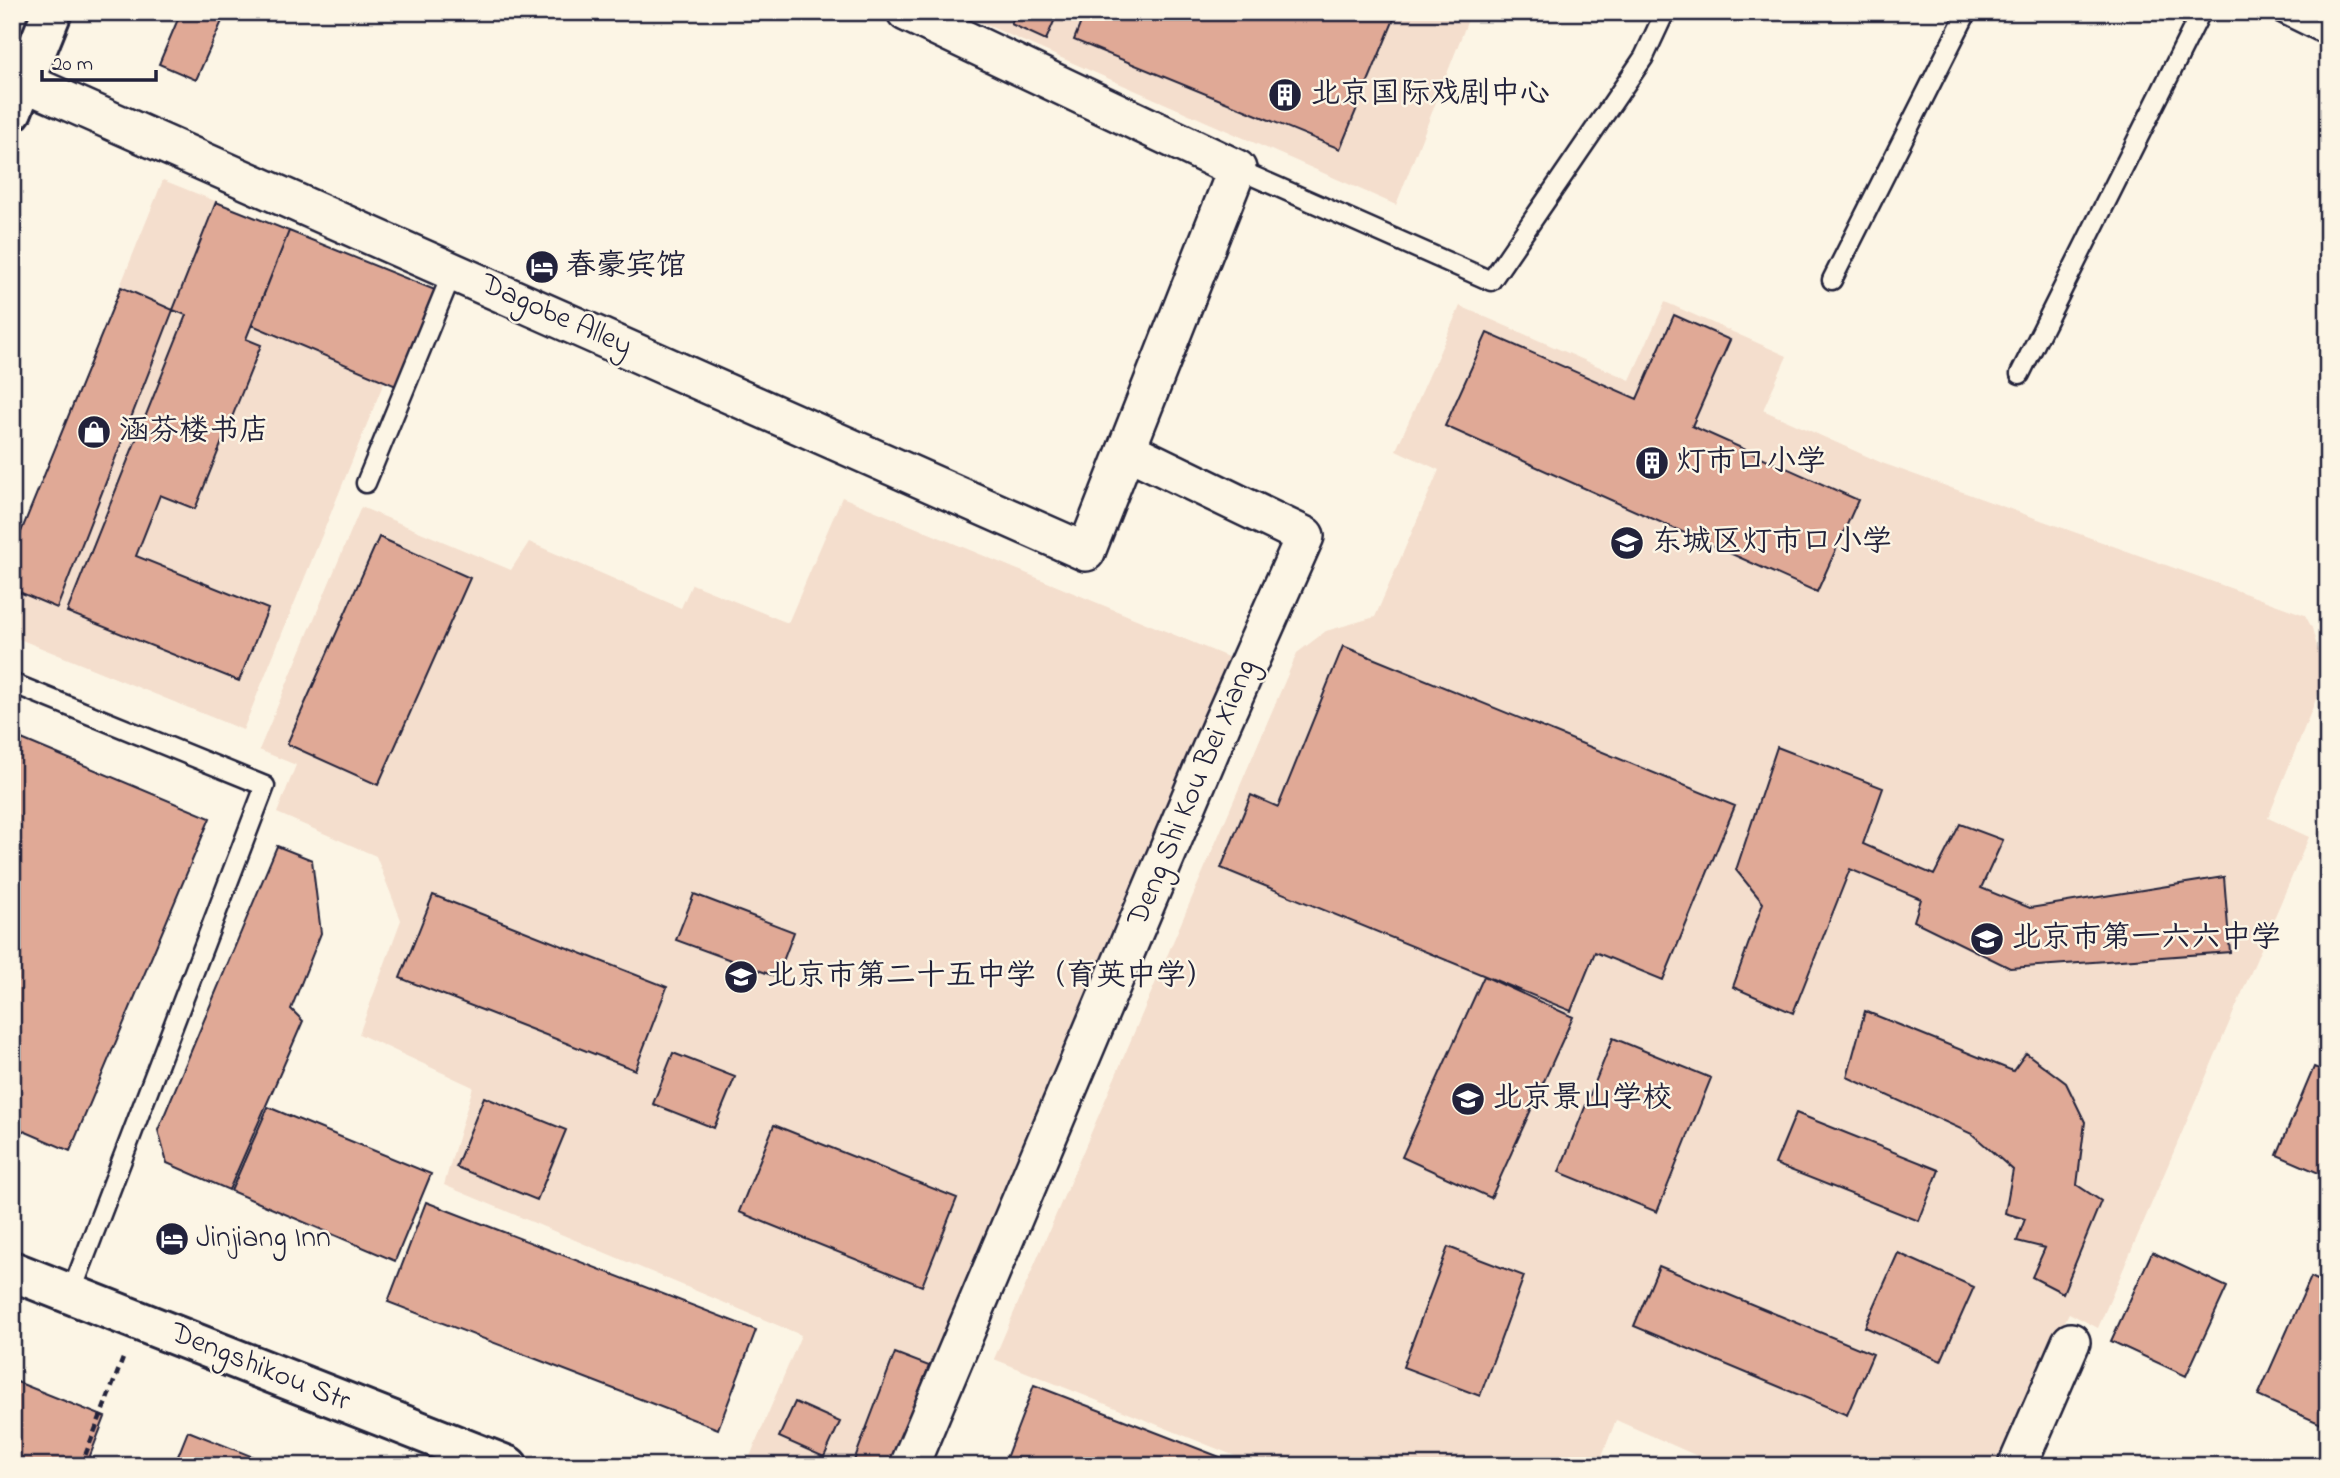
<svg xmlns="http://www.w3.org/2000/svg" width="2340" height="1478" viewBox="0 0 2340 1478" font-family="'Indie Flower','LXGW WenKai TC',sans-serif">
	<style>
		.built { fill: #f4decd }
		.building { fill: #e0a996; stroke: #22223b; stroke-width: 2 }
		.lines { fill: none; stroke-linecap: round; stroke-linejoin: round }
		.service-casing { stroke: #22223b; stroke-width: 23 }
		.minor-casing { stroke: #22223b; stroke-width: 42 }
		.tertiary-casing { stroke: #22223b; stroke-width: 44 }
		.secondary-casing { stroke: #22223b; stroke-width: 44 }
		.path { stroke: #22223b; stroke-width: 4.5; stroke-dasharray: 7 5; stroke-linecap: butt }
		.service { stroke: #fcf5e5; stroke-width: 18 }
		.minor { stroke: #fcf5e5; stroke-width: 37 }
		.tertiary { stroke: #fcf5e5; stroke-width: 38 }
		.secondary { stroke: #fcf5e5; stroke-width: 38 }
		.labels { text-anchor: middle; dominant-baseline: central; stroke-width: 5; stroke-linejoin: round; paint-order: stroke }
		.poi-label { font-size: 30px; fill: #22223b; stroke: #fcf5e5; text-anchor: start }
		.street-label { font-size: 30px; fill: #22223b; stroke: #fcf5e5 }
	</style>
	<rect width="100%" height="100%" fill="#fcf5e5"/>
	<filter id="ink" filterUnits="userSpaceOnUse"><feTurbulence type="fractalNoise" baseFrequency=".0143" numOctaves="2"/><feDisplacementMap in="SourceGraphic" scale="14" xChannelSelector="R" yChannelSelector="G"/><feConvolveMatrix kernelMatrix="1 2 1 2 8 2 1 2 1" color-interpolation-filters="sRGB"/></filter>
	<g filter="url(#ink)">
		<path class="built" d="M 957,12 L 1471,12 L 1396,205 Z
			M 163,180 L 435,290 L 396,386 L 384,382 L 243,730 L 12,636 L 12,554 Z
			M 1665,302 L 1787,356 L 1763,410 L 1882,463 L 2305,615 L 2312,628 L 2325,677 L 2268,818 L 2309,837 L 2098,1328 L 2069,1313 L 1994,1466 L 1720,1466 L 1616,1420 L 1598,1466 L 1260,1466 L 994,1359 L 1297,653 L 1326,631 L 1375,617 L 1439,470 L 1396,450 L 1460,306 L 1630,380 Z
			M 842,497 L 1235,660 L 898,1466 L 746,1466 L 801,1335 L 444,1185 L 473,1087 L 359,1034 L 401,920 L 376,856 L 277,813 L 296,765 L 259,750 L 361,507 L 511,570 L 529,542 L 681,608 L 692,584 L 788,623 Z"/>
		<path class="building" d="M 181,12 L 226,12 L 196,80 L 159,64 Z
			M 1016,12 L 1058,12 L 1046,40 L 1011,24 Z
			M 1085,12 L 1397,12 L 1340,149 L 1074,40 Z
			M 216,202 L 289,231 L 246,339 L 261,345 L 195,509 L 160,495 L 136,556 L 268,609 L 239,681 L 67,612 L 186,315 L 173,310 Z
			M 289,231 L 435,290 L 396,386 L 252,325 Z
			M 121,287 L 173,310 L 57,608 L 12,589 L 12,554 Z
			M 1674,315 L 1730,340 L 1692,426 L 1858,500 L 1817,592 L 1445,426 L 1487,333 L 1637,399 Z
			M 379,537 L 470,578 L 378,785 L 287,744 Z
			M 1343,646 L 1735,806 L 1663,980 L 1595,952 L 1571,1011 L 1221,868 L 1251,795 L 1278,807 Z
			M 12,735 L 210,818 L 70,1151 L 12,1126 Z
			M 1777,747 L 1883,788 L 1863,844 L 1934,875 L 1960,824 L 2003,840 L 1981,888 L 2030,908 L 2224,877 L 2230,952 L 2010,968 L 1914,921 L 1921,899 L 1850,869 L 1793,1013 L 1733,987 L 1763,903 L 1736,870 Z
			M 277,846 L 312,860 L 321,933 L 291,1009 L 303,1021 L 229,1190 L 167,1163 L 158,1130 Z
			M 694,894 L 794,932 L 777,977 L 676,940 Z
			M 433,895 L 667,987 L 635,1070 L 400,978 Z
			M 1484,976 L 1573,1017 L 1491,1198 L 1402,1157 Z
			M 1865,1011 L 2013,1071 L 2026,1053 L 2066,1083 L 2085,1122 L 2077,1185 L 2101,1201 L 2063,1293 L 2032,1277 L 2045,1248 L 2017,1241 L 2025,1219 L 2005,1213 L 2013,1170 L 1972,1134 L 1847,1077 Z
			M 1613,1038 L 1711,1078 L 1657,1212 L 1559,1172 Z
			M 673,1053 L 735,1077 L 714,1128 L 653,1104 Z
			M 2314,1067 L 2328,1073 L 2328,1177 L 2277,1155 Z
			M 484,1097 L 566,1130 L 537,1200 L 456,1167 Z
			M 268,1107 L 431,1174 L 395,1261 L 231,1191 Z
			M 1796,1113 L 1939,1170 L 1919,1221 L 1775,1164 Z
			M 774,1125 L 957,1198 L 922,1286 L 739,1212 Z
			M 426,1202 L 756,1330 L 718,1429 L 388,1302 Z
			M 1448,1247 L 1524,1276 L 1480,1396 L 1403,1367 Z
			M 2152,1252 L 2227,1287 L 2186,1376 L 2111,1341 Z
			M 1898,1253 L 1974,1287 L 1941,1361 L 1865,1327 Z
			M 1659,1266 L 1873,1354 L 1847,1415 L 1634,1326 Z
			M 2311,1277 L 2328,1285 L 2328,1427 L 2258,1396 Z
			M 895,1353 L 929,1366 L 890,1466 L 852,1466 Z
			M 12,1380 L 105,1417 L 86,1466 L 12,1466 Z
			M 1034,1385 L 1243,1466 L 1003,1466 Z
			M 795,1402 L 840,1422 L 824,1457 L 779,1437 Z
			M 188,1431 L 276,1466 L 174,1466 Z"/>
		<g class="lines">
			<g class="service-casing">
				<path id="service" d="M 2279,12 L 2328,36
					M 1237,169 L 1491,281 L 1644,57 L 1665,12
					M 1832,280 L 1967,12
					M 2020,374 L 2201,12
					M 366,483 L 453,271
					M 12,683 L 265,786 L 71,1293"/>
			</g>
			<g class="minor-casing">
				<path id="minor" d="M 24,82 L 1086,552 L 1237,169 L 906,12
					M 909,1466 L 1222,723 L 1305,536 L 1127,450
					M 2017,1466 L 2071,1342"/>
			</g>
			<g class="tertiary-casing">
				<path id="tertiary" d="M 12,1271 L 508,1466"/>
			</g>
			<g class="secondary-casing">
				<path id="secondary" d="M 12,111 L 52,12"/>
			</g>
			<path class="path" d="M 81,1466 L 124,1356"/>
			<use href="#service" class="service"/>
			<use href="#minor" class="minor"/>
			<use href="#tertiary" class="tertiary"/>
			<use href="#secondary" class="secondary"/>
		</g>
	</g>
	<defs>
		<g id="building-disc" transform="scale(1.75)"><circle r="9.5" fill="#22223b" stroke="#fcf5e5"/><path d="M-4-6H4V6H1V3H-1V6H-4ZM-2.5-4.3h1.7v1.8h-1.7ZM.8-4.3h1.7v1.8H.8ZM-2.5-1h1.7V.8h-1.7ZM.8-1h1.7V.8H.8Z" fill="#fff"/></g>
		<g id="hotel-disc" transform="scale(1.75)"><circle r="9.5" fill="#22223b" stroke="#fcf5e5"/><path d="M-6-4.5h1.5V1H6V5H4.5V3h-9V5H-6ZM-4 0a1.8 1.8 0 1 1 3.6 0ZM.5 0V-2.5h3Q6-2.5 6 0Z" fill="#fff"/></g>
		<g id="shop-disc" transform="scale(1.75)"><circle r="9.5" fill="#22223b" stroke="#fcf5e5"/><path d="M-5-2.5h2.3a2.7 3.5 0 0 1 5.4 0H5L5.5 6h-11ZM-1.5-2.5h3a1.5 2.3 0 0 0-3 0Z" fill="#fff"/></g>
		<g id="school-disc" transform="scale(1.75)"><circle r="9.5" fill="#22223b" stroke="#fcf5e5"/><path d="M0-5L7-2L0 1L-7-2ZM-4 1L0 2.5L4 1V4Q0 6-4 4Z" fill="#fff"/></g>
	</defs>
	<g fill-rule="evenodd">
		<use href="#building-disc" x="1285" y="95"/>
		<use href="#hotel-disc" x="542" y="267"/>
		<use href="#shop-disc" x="94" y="432"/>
		<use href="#building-disc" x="1652" y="463"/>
		<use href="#school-disc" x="1627" y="543"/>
		<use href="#school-disc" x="1987" y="939"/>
		<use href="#school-disc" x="741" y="977"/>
		<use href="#school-disc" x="1468" y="1099"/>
		<use href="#hotel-disc" x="172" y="1239"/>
	</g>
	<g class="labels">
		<g class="poi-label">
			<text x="1310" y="95">北京国际戏剧中心</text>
			<text x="566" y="267">春豪宾馆</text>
			<text x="119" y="432">涵芬楼书店</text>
			<text x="1676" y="463">灯市口小学</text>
			<text x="1652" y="543">东城区灯市口小学</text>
			<text x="2011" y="939">北京市第一六六中学</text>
			<text x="766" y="977">北京市第二十五中学（育英中学）</text>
			<text x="1492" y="1099">北京景山学校</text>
			<text x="196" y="1239">Jinjiang Inn</text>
		</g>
		<g class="street-label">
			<text transform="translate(556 316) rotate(24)">Dagobe Alley</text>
			<text transform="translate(1193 793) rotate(-67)">Deng Shi Kou Bei Xiang</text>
			<text transform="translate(260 1368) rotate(22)">Dengshikou Str</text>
		</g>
	</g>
	<rect width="2340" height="1478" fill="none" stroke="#fcf5e5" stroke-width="42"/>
	<rect x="21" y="21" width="2298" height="1436" fill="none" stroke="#22223b" stroke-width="2.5" filter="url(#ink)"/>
	<path d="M42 70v10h114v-10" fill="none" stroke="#22223b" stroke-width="3.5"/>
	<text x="52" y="70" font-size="21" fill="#22223b" stroke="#fcf5e5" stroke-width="5" paint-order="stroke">20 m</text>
</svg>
